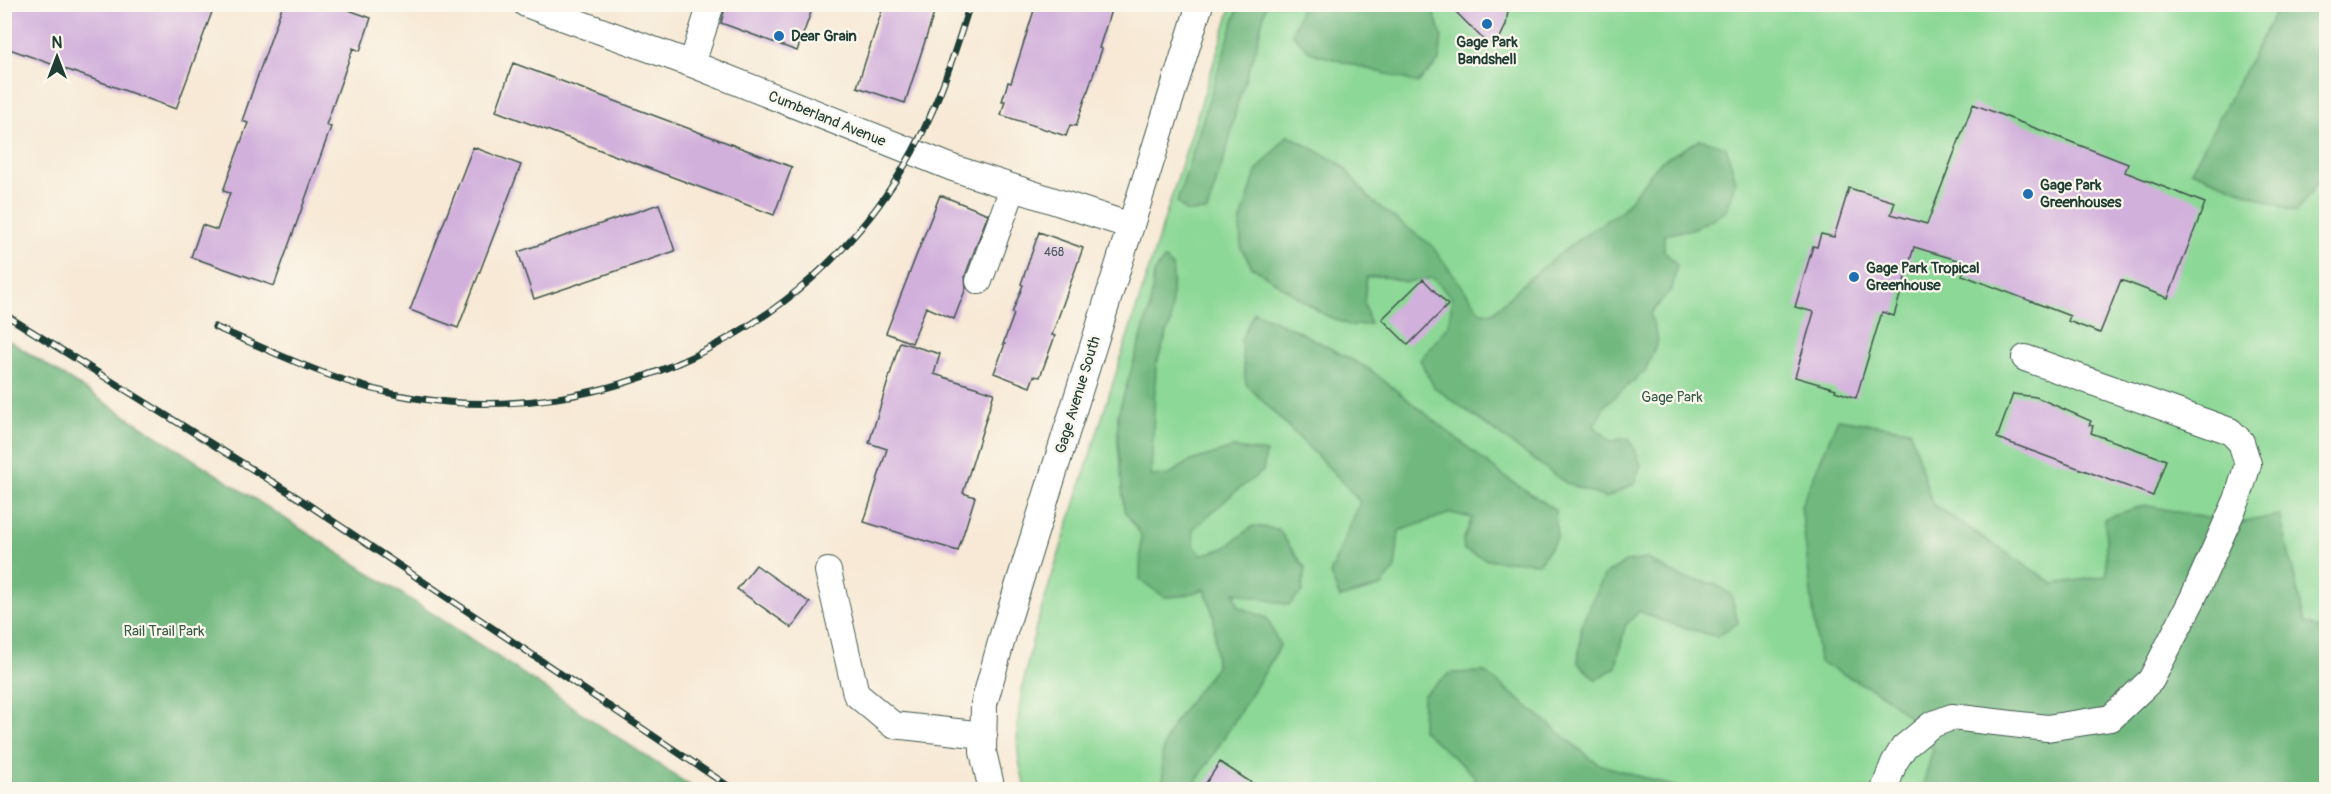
<svg xmlns="http://www.w3.org/2000/svg" width="2331" height="794" viewBox="0 0 2331 794" font-family="Pangolin,sans-serif">
	<style>
		.green { fill: #8cd896; stroke: #568a65; stroke-width: 1.5 }
		.forest { fill: #71b87f; stroke: #487a5a; stroke-width: 1.5 }
		.building { fill: #d2b0dc }
		.lines { fill: none; stroke-linecap: round; stroke-linejoin: round }
		.minor-casing { stroke: #3f574c; stroke-width: 28 }
		.minor { stroke: #fff; stroke-width: 26 }
		.rail-casing { stroke: #1f3d34; stroke-width: 7 }
		.rail { stroke: #fbf7ec; stroke-width: 4.5; stroke-dasharray: 14; stroke-linecap: butt }
		.poi-dot { fill: #1f6fb2; stroke: #fbf7ec; stroke-width: 2 }
		.labels { text-anchor: middle; dominant-baseline: central; stroke-width: 4.5; stroke-linejoin: round; paint-order: stroke }
		.number-label { font-size: 12px; fill: #4c5a5e }
		.poi-label { font-size: 15px; font-weight: bold; fill: #1f3d34; stroke: #fbf7ec; text-anchor: start }
		.street-label { font-size: 15px; fill: #1f3d34; stroke: #fbf7ec }
		.park-label { font-size: 15px; fill: #355c48; stroke: #fbf7ec }
	</style>
	<rect width="100%" height="100%" fill="#fbf7ec"/>
	<filter id="ink" filterUnits="userSpaceOnUse"><feTurbulence type="fractalNoise" baseFrequency=".0167" numOctaves="2"/><feDisplacementMap in="SourceGraphic" scale="12" xChannelSelector="R" yChannelSelector="G"/><feConvolveMatrix kernelMatrix="1 2 1 2 8 2 1 2 1" color-interpolation-filters="sRGB"/></filter>
	<filter id="wash" filterUnits="userSpaceOnUse"><feTurbulence type="fractalNoise" baseFrequency=".008" numOctaves="4" result="noise"/><feDisplacementMap in="SourceGraphic" scale="24" xChannelSelector="R" yChannelSelector="G"/><feGaussianBlur stdDeviation="1.35" result="paint"/><feColorMatrix in="noise" values="0 0 0 0 0 0 0 0 0 0 0 0 0 0 0 0 0 1.4 0 .05"/><feComposite in="paint" operator="in"/></filter>
	<g filter="url(#wash)">
		<rect width="100%" height="100%" fill="#f7e9d5"/>
		<path class="green" d="M 1232,5 L 2326,5 L 2326,789 L 1027,790 C 1006,738 1024,681 1035,630 Z"/>
		<path class="forest" d="M 1239,4 L 1266,5 L 1256,48 L 1237,105 L 1228,146 L 1207,211 L 1187,212 L 1177,202 Z
			M 1302,4 L 1439,5 L 1434,13 L 1442,37 L 1439,61 L 1418,83 L 1312,53 L 1292,34 Z
			M 2280,4 L 2326,5 L 2326,172 L 2296,212 L 2191,171 Z
			M 1288,135 L 1341,164 L 1372,201 L 1432,246 L 1481,312 L 1493,313 L 1526,281 L 1575,242 L 1623,209 L 1660,162 L 1701,139 L 1726,147 L 1736,181 L 1725,212 L 1695,228 L 1664,235 L 1664,251 L 1677,265 L 1672,289 L 1650,314 L 1658,340 L 1645,371 L 1605,405 L 1594,426 L 1611,441 L 1629,438 L 1641,465 L 1634,484 L 1606,498 L 1566,483 L 1434,387 L 1420,360 L 1449,325 L 1452,298 L 1433,278 L 1406,282 L 1382,276 L 1367,277 L 1364,302 L 1370,324 L 1351,326 L 1325,315 L 1252,267 L 1241,248 L 1240,224 L 1256,172 Z
			M 1164,259 L 1173,267 L 1171,322 L 1156,365 L 1151,476 L 1169,475 L 1188,462 L 1233,448 L 1266,452 L 1263,471 L 1236,491 L 1193,529 L 1194,545 L 1201,555 L 1225,548 L 1253,526 L 1278,529 L 1305,568 L 1302,592 L 1289,605 L 1234,592 L 1239,607 L 1267,618 L 1280,646 L 1257,685 L 1191,790 L 1164,789 C 1163,776 1160,760 1164,746 C 1171,720 1200,689 1216,667 L 1214,618 L 1205,589 L 1182,596 L 1165,597 L 1140,580 L 1141,535 L 1124,510 L 1118,443 L 1118,414 L 1150,308 L 1154,273 Z
			M 1254,312 L 1292,328 L 1369,369 L 1504,476 L 1555,510 L 1557,538 L 1539,563 L 1488,560 L 1464,550 L 1463,541 L 1472,518 L 1451,513 L 1399,531 L 1395,568 L 1382,586 L 1340,598 L 1330,574 L 1360,502 L 1340,479 L 1246,384 L 1241,340 Z
			M 5,338 L 453,627 L 695,789 L 5,789 Z
			M 1838,419 L 1910,430 L 1932,504 L 2054,584 L 2107,576 L 2105,518 L 2145,505 L 2235,524 L 2280,515 L 2305,623 L 2326,631 L 2326,789 L 1922,789 L 1933,749 L 1907,715 L 1882,694 L 1819,662 L 1801,506 Z
			M 1647,559 L 1683,578 L 1715,584 L 1731,595 L 1738,623 L 1717,637 L 1662,621 L 1639,611 L 1625,626 L 1616,667 L 1596,680 L 1578,663 L 1582,623 L 1605,574 L 1626,562 Z
			M 1485,672 L 1598,764 L 1683,789 L 1468,789 L 1476,777 L 1422,730 L 1423,695 L 1450,673 Z"/>
		<g id="blocks">
			<path class="building" d="M 10,4 L 215,4 L 176,109 L 4,47 L 4,23 Z
				M 283,4 L 332,4 L 371,18 L 360,51 L 353,48 L 326,125 L 331,127 L 274,286 L 191,257 L 202,225 L 217,230 L 230,193 L 223,191 L 248,123 L 242,121 Z
				M 726,4 L 814,4 L 797,51 L 721,23 Z
				M 884,4 L 937,4 L 905,103 L 857,87 Z
				M 1036,4 L 1113,4 L 1099,48 L 1102,49 L 1076,126 L 1070,125 L 1066,136 L 1001,115 L 1005,101 L 1002,101 L 1008,82 L 1011,83 Z
				M 1466,4 L 1509,4 L 1506,25 L 1496,46 L 1486,42 L 1451,7 L 1466,7 Z
				M 513,63 L 792,167 L 774,215 L 496,111 Z
				M 1973,104 L 2128,164 L 2125,172 L 2205,203 L 2168,298 L 2121,280 L 2100,333 L 2068,321 L 2070,316 L 1962,275 L 1967,263 L 1914,247 L 1894,316 L 1882,312 L 1856,398 L 1835,391 L 1836,389 L 1795,377 L 1814,312 L 1795,307 L 1813,246 L 1817,247 L 1821,234 L 1834,237 L 1849,188 L 1895,202 L 1891,214 L 1927,224 Z
				M 473,147 L 521,165 L 458,328 L 410,310 Z
				M 940,195 L 988,214 L 965,276 L 966,288 L 954,319 L 926,307 L 912,343 L 886,333 Z
				M 659,204 L 675,251 L 534,299 L 518,252 Z
				M 1039,232 L 1083,248 L 1052,335 L 1055,336 L 1040,377 L 1034,376 L 1030,387 L 994,373 L 1005,344 L 1003,344 L 1014,314 L 1012,313 L 1023,285 L 1021,284 Z
				M 1423,279 L 1448,305 L 1408,345 L 1382,319 Z
				M 900,342 L 940,354 L 934,374 L 994,393 L 963,493 L 975,497 L 958,551 L 864,522 L 887,449 L 869,443 Z
				M 2013,394 L 2036,397 L 2091,421 L 2089,425 L 2093,426 L 2091,433 L 2166,460 L 2153,496 L 1997,438 Z
				M 756,565 L 810,603 L 792,628 L 737,589 Z
				M 1220,762 L 1261,789 L 1202,789 Z"/>
		</g>
	</g>
	<g filter="url(#ink)">
		<use href="#blocks" fill-opacity="0" stroke="#3f574c" stroke-width="1.5"/>
		<g class="lines">
			<g class="minor-casing">
				<path id="minor" d="M 526,4 L 692,64 L 953,168 L 1131,226
					M 692,64 L 711,4
					M 979,281 L 1013,188
					M 828,571 L 856,694 L 893,725 L 984,735
					M 992,790 L 983,752 L 984,704 L 1003,635 L 1200,4
					M 1884,790 L 1894,763 L 1904,747 L 1931,725 L 1952,717 L 2047,728 L 2111,718 L 2151,680 L 2192,600 L 2237,500 L 2248,464 L 2241,442 L 2230,431 L 2025,358"/>
			</g>
			<use href="#minor" class="minor"/>
			<g class="rail-casing">
				<path id="rail" d="M 4,314 L 303,501 L 734,790
					M 215,327 C 280,355 344,387 415,398 C 603,428 804,334 902,170 C 934,118 952,62 970,4"/>
			</g>
			<use href="#rail" class="rail"/>
		</g>
	</g>
	<g class="poi-dot">
		<circle cx="1487" cy="24" r="6"/>
		<circle cx="779" cy="36" r="6"/>
		<circle cx="2028" cy="194" r="6"/>
		<circle cx="1854" cy="277" r="6"/>
	</g>
	<g class="labels">
		<g class="number-label">
			<text x="1054" y="252">468</text>
		</g>
		<g class="poi-label">
			<text x="791" y="36">Dear Grain</text>
			<text x="1487" y="42" text-anchor="middle">Gage Park<tspan x="1487" dy="17">Bandshell</tspan></text>
			<text x="2040" y="185">Gage Park<tspan x="2040" dy="17">Greenhouses</tspan></text>
			<text x="1866" y="268">Gage Park Tropical<tspan x="1866" dy="17">Greenhouse</tspan></text>
		</g>
		<g class="street-label">
			<text transform="translate(827 119) rotate(22)">Cumberland Avenue</text>
			<text transform="translate(1078 395) rotate(-73)">Gage Avenue South</text>
		</g>
		<g class="park-label">
			<text x="1672" y="397">Gage Park</text>
			<text x="164" y="631">Rail Trail Park</text>
		</g>
	</g>
	<rect width="2331" height="794" fill="none" stroke="#fbf7ec" stroke-width="24"/>
	<g transform="translate(57 57)" stroke="#fbf7ec" stroke-width="4.5" paint-order="stroke">
	<path d="M0-4.5L10 22L0 15L-10 22Z" fill="#1f3d34"/>
	<text y="-9" font-size="16" font-weight="bold" text-anchor="middle" fill="#1f3d34">N</text>
	</g>
</svg>
